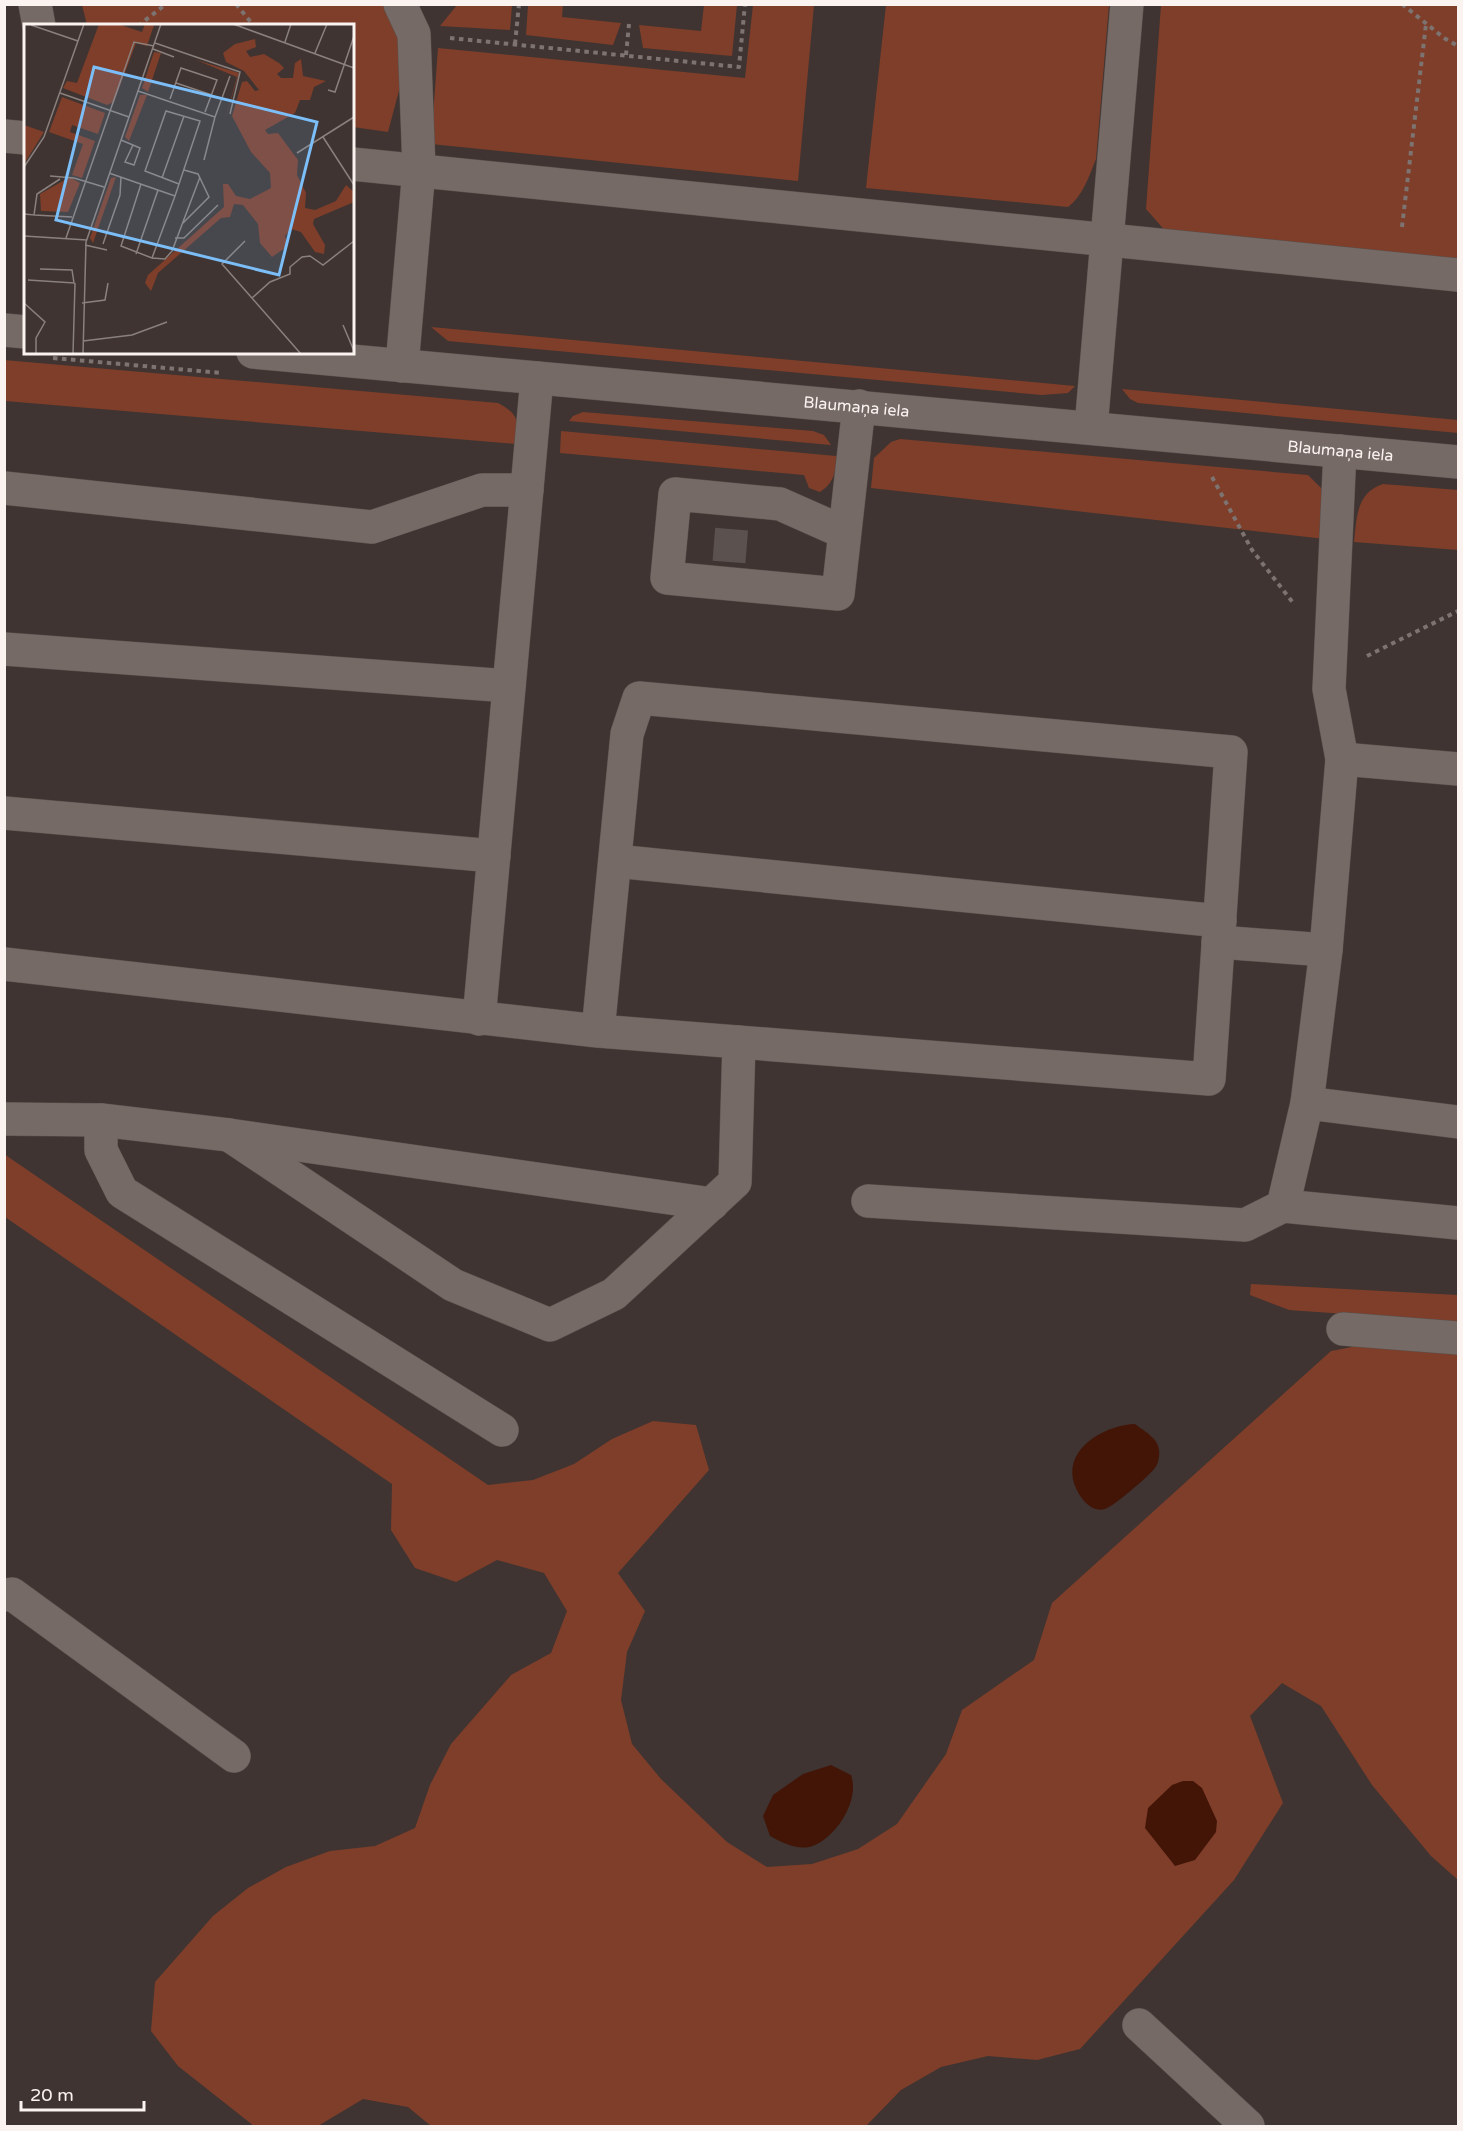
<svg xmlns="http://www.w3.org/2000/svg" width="1463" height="2131" viewBox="0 0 1463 2131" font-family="'Varela Round',sans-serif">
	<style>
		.green { fill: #7f3e2a }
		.water { fill: #421507 }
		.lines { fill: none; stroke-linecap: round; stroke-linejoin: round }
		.minor-tunnel { stroke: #5b514e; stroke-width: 33; stroke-dasharray: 33 16; stroke-linecap: butt }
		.minor-casing { stroke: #59504c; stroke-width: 34 }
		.path { stroke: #7d7370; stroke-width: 4; stroke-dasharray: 4.5 4.5; stroke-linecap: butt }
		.minor { stroke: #766a66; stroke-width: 33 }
		.labels { text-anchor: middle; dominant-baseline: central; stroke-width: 6; stroke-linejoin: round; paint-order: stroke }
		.street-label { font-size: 16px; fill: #faf3f0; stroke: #3f3431 }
		.inset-road { fill: none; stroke: #8a807d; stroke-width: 1.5 }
		.view { fill: #7bbef8; fill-opacity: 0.15; stroke: #7bbef8; stroke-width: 3 }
		.inset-edge { fill: none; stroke: #faf3f0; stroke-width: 3 }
	</style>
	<rect width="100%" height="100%" fill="#3f3431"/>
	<path class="green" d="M 82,5 L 383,5 L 414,34 L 388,132 L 353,127 L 352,26 L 87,25 Z
		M 457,5 L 512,5 L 510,30 L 440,26 Z
		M 528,5 L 563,5 L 562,17 L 621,23 L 613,45 L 526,35 Z
		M 704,5 L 737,5 L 732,56 L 643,48 L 639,25 L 701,31 Z
		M 753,5 L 814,5 L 798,181 L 431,144 L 438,48 L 745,78 Z
		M 886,5 L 1109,5 L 1096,159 C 1089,176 1083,196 1068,207 L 866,188 Z
		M 1161,5 L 1458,5 L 1458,291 L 1190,259 L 1146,209 Z
		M 431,327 L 1075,386 L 1068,393 L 1042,395 L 448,341 Z
		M 4,360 L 498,403 C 520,415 518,421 516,444 L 5,401 Z
		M 1122,389 L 1458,420 L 1458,433 L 1138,403 L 1130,399 Z
		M 583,412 L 813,431 L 824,435 L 831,445 L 569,421 L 573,416 Z
		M 561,431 L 836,456 C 836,472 834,483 820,492 L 809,488 L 804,475 L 560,453 Z
		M 900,439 L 1308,475 L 1325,492 L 1325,539 L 871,488 L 874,458 L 891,442 Z
		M 1383,484 L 1458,490 L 1458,550 L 1354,542 C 1357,517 1356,493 1383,484 Z
		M 4,1154 L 488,1485 L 533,1480 L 574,1464 L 612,1439 L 653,1421 L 696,1425 L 709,1470 L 618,1573 L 645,1611 L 627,1652 L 621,1700 L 632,1744 L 661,1779 L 727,1842 L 767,1867 L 812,1864 L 858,1849 L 897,1824 L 946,1754 L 962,1710 L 1034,1660 L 1052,1603 L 1331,1351 L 1378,1342 L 1458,1348 L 1458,1880 L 1431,1856 L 1372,1785 L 1321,1706 L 1282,1683 L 1250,1716 L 1283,1803 L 1234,1880 L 1080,2049 L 1037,2060 L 988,2056 L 941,2067 L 901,2090 L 866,2126 L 431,2126 L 408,2107 L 363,2099 L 318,2126 L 254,2126 L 178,2066 L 151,2031 L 155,1982 L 213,1916 L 248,1888 L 286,1867 L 330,1851 L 375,1846 L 415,1828 L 430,1785 L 451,1744 L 511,1675 L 551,1653 L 567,1611 L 544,1573 L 497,1560 L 456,1582 L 415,1568 L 391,1530 L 392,1484 L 5,1217 Z
		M 1251,1284 L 1458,1295 L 1458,1322 L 1289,1310 L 1250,1295 Z"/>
	<path class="water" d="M 1135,1424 C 1144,1431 1158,1438 1159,1450 C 1160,1455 1158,1465 1155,1468 C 1149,1476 1113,1507 1105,1509 C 1091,1513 1080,1498 1075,1486 C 1061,1450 1104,1425 1135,1424 Z
		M 831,1765 L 851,1775 C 860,1799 838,1835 815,1845 C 800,1852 783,1843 770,1836 L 763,1816 L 773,1795 L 803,1774 Z
		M 1183,1781 L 1193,1781 L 1202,1788 L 1217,1821 L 1216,1832 L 1195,1860 L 1175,1866 L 1145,1828 L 1148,1808 L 1172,1785 Z"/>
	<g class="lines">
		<path class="minor-tunnel" d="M 729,562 L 732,524"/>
		<g class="minor-casing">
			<g id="minor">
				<path d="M 35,4 L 39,26"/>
				<path d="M 400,4 L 414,34 L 419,169 L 402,366"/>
				<path d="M 4,136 L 26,138"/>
				<path d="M 352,164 L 1458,275"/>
				<path d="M 4,330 L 26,332"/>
				<path id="s1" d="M 253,352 L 1458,462"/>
				<path d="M 1091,428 L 1127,4"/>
				<path d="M 4,488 L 372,527 L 482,490 L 527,490"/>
				<path d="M 843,532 L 780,504 L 675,494 L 667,578 L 838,594 L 859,406"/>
				<path d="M 4,649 L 509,686"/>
				<path d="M 1342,759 L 1458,769"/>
				<path d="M 4,813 L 494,856"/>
				<path d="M 615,861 L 1220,921"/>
				<path d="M 1218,942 L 1326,950"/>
				<path d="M 4,964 L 598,1031 L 1209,1079 L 1231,752 L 639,698 L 627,734 L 598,1031"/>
				<path d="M 479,1019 L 537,378"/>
				<path d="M 1307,1103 L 1458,1122"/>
				<path d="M 4,1119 L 101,1120 L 229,1135 L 712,1204"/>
				<path d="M 101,1120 L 101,1150 L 122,1192 L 502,1430"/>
				<path d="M 229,1135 L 453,1285 L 550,1325 L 614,1294 L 735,1182 L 739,1042"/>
				<path d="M 868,1201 L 1245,1225 L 1283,1206 L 1307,1103 L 1326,950 L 1342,759 L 1329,689 L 1340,451"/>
				<path d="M 1283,1206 L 1458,1223"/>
				<path d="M 1343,1329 L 1458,1338"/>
				<path d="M 4,1595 L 12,1594 L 234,1756"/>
				<path d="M 1139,2025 L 1248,2126"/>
			</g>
		</g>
		<path class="path" d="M 236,4 L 254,26
			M 1402,4 L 1444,38 L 1458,46
			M 138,26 L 166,4
			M 450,38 L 739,67 L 745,4
			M 515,44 L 519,4
			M 626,55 L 629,24
			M 1402,227 L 1426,24
			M 53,358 L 222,373
			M 1212,477 L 1252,550 L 1294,604
			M 1367,656 L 1458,611"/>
		<use href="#minor" class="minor"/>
	</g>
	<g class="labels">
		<g class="street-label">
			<text stroke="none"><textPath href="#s1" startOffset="606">Blaumaņa iela</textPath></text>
			<text stroke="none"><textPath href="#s1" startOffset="1092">Blaumaņa iela</textPath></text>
		</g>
	</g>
	<g transform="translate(24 24)">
		<rect width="330" height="330" fill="#3f3431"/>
		<path d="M 75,0 L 94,0 L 118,8 L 121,0 L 130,1 L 123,22 L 112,19 L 90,78 L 83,81 L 39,64 L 43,57 L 53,59 ZM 231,15 L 232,23 L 222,27 L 226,33 L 240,30 L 255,39 L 260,44 L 253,50 L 257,54 L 269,54 L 271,39 L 277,35 L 279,52 L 302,57 L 290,63 L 286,76 L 276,76 L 271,89 L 241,106 L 244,110 L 254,109 L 274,136 L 273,151 L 282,169 L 281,184 L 291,186 L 312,177 L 322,161 L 330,168 L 330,178 L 290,195 L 289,200 L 301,221 L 300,230 L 291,228 L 277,208 L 267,205 L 261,212 L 264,222 L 248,233 L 236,219 L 234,200 L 219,181 L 210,180 L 206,193 L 197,194 L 134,249 L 127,267 L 121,259 L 124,251 L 200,183 L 199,160 L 204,160 L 212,172 L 226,175 L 247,164 L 246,149 L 227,128 L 208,92 L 218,58 L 223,57 L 231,67 L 235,66 L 220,47 L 202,38 L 199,29 L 211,20 ZM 130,28 L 137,29 L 124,68 L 118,64 ZM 172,36 L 215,49 L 200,99 L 213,53 ZM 116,71 L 123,71 L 105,117 L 101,113 ZM 38,73 L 81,89 L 74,110 L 48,101 L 46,108 L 71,117 L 58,154 L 48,151 L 59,120 L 25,108 ZM 0,101 L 20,108 L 0,140 ZM 46,153 L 56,159 L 44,188 L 17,187 L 16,170 ZM 92,153 L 69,219 L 66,214 L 87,154 Z" fill="#7f3e2a"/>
		<path class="inset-road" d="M 209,0 L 330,44M 7,1 L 54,17M 261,18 L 267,0M 131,19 L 216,48 L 206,90M 129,25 L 150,33M 291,29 L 303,0M 152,59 L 188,71M 304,66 L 311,68 L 330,12M 114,67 L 191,93 L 180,136M 36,69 L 105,93M 146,75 L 157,44 L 193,56 L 181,88M 191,93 L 206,52M 299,113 L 330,161M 97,116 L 116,124 L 110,141 L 101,138 L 109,121M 273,129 L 330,93M 0,143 L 20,113 L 60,0M 85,149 L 151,172M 26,152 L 50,154 L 80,163M 138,154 L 160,92M 117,160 L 97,222 L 128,234 L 151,172 L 176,97 L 142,87 L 121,147 L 155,160M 0,190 L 10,191 L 13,170 L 36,155M 10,191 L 48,193M 158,200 L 185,173 L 174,150 L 160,146M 0,212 L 63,216M 42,214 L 110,18 L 130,22M 151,214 L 160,214 L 194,181M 221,217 L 198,240 L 277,330M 79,220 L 96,171 L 97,153M 61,221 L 83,226M 112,230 L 134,166M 128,234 L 141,235 L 148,227 L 176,153M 4,256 L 50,259 L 48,246 L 16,245M 228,274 L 246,258 L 266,250 L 266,243 L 278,233 L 286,232 L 299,241 L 330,217M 0,279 L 21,298 L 12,314 L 12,330M 58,279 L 81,276 L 84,259M 319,301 L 330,327M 59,317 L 108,311 L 143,298M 49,330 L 51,259M 59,330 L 62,218 L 137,0"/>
		<path class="view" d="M 70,43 L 293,98 L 255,251 L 32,196 Z"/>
		<rect width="330" height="330" class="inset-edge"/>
	</g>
	<rect width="1463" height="2131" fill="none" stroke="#faf3f0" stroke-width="12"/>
	<path d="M21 2101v9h123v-9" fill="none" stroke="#faf3f0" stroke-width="3"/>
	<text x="30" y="2101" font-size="18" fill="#faf3f0" stroke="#3f3431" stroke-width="4.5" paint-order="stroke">20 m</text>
</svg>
